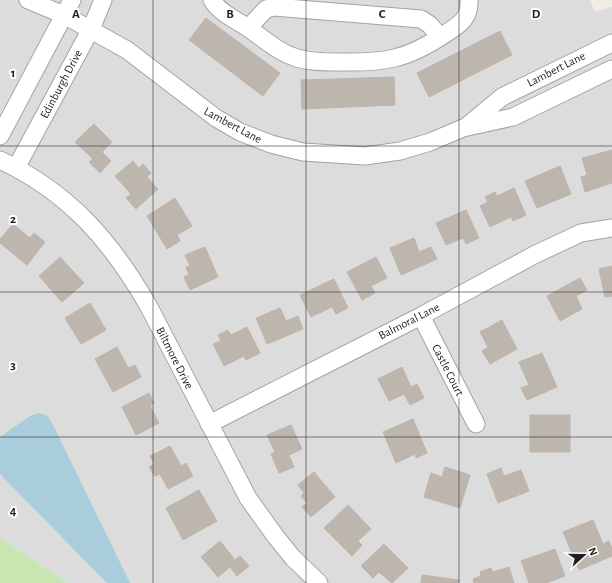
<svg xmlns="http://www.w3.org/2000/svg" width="612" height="583" viewBox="0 0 612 583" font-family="'Alegreya Sans',sans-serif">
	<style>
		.residential { fill: #dddcdc }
		.grass { fill: #c8e6af }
		.water { fill: #a9cdda }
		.building { fill: #bcb6af; stroke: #c0b4a9 }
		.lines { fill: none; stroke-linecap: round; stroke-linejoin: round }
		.minor-casing { stroke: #a3a3a3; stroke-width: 19 }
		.minor { stroke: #fff; stroke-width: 17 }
		.grid { fill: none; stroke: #1f1f1f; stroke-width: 1; stroke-opacity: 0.55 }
		.labels { text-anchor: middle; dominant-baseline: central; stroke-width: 4; stroke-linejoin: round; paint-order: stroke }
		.street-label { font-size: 12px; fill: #1f1f1f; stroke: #fff }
		.grid-label { font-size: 13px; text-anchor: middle; font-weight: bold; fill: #1f1f1f; stroke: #fff; stroke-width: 4; stroke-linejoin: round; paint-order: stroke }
	</style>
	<rect width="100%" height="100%" fill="#efede6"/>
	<path class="residential" d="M 0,0 L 590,0 L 595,12 L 612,7 L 612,583 L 68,583 L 0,538 Z"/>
	<path class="grass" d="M 0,538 L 68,583 L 0,583 Z"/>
	<path class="water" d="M 39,413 L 48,416 L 53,425 L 130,583 L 107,583 L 0,474 L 0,437 L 30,416 Z"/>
	<path class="building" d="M 206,18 L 280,73 L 263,96 L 189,40 Z
		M 500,31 L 512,55 L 429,97 L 417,73 Z
		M 394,77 L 395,105 L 302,109 L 301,80 Z
		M 94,124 L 112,142 L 102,152 L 111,161 L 100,173 L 89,162 L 93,159 L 75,142 Z
		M 612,150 L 612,183 L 585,192 L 581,177 L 587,175 L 582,158 Z
		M 133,161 L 139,168 L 143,164 L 151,173 L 147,177 L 158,189 L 136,209 L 126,198 L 131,194 L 115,176 Z
		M 560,166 L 571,194 L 537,208 L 525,181 Z
		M 514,188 L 526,215 L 513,221 L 511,217 L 490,227 L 480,206 L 488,202 L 485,197 L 495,192 L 497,196 Z
		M 175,198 L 192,226 L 177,235 L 180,241 L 167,249 L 147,216 Z
		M 466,210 L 479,238 L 466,244 L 463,238 L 446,245 L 436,223 Z
		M 13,224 L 30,238 L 34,233 L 45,242 L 27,265 L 0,243 L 0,239 Z
		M 414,238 L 419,252 L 431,247 L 437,259 L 401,275 L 390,248 Z
		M 205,247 L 218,277 L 190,290 L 184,277 L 189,275 L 186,267 L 190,266 L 185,255 Z
		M 60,257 L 84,283 L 62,302 L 39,276 Z
		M 376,257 L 387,278 L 371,286 L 375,293 L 362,300 L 347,272 Z
		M 612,266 L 612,296 L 605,297 L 599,269 Z
		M 580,278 L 587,290 L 576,296 L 582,309 L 560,321 L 547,296 Z
		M 334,279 L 348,308 L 336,314 L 332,307 L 311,317 L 300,295 Z
		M 90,303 L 106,330 L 81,344 L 65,318 Z
		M 280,308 L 286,321 L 298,316 L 303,329 L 267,344 L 256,318 Z
		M 502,320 L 517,349 L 490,364 L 482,351 L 488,347 L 480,332 Z
		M 247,327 L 260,353 L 246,360 L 244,356 L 224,366 L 213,344 L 221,341 L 218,335 L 228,330 L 231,335 Z
		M 117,347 L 128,368 L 135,365 L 141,377 L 113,392 L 95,359 Z
		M 542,353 L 557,387 L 527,400 L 521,388 L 529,385 L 519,362 Z
		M 402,367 L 411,387 L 417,384 L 424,398 L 410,405 L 404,394 L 389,401 L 378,379 Z
		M 149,393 L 154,403 L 150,406 L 159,423 L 136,435 L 122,407 Z
		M 530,415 L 570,415 L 570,452 L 530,452 Z
		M 413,419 L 427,453 L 416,458 L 415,454 L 396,463 L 383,432 Z
		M 291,425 L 302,449 L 289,455 L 294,467 L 279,473 L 271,454 L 275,452 L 267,435 Z
		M 170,446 L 181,466 L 186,463 L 193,476 L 168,489 L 160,474 L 155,476 L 149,467 L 154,464 L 150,456 Z
		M 445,467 L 470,475 L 460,508 L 424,497 L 431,473 L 442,477 Z
		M 501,468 L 504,476 L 521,470 L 529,491 L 498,503 L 487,474 Z
		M 314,472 L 335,497 L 311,517 L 302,507 L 307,503 L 301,496 L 304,493 L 298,485 Z
		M 199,490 L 217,521 L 183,540 L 166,508 Z
		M 348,505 L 371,529 L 358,541 L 362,545 L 352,556 L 324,528 Z
		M 593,520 L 603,544 L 609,541 L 612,549 L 612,556 L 579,570 L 563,532 Z
		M 220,541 L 235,560 L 240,556 L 249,566 L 237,576 L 230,567 L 218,577 L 201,557 Z
		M 384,544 L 408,568 L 392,583 L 379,572 L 373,578 L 361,566 Z
		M 555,549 L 565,576 L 546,583 L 529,583 L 521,561 Z
		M 509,567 L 514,583 L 474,583 L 473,579 L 481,576 L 480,572 L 491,568 L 493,572 Z
		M 422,575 L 459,580 L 458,583 L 421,583 Z"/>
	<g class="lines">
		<g class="minor-casing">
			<path id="minor" d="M 28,0 L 64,15 L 127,50 L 216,118 L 240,132 L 271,144 L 303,152 L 365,156 L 400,151 L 430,142 L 463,128 L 513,117 L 612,69
				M 212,0 C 219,12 234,19 245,26 C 262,37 277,52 297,58 C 310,62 325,62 339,62 C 384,63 406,60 445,34 C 459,25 470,19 469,0
				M 248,28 L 266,9 L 274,7 L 421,19 L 430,25 L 440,37
				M 467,126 L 502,97 L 612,43
				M 0,136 L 72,0
				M 0,160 C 69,192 112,242 149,307 L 248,498 L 276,537 L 293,558 L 319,583
				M 16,168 L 91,29 L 103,0
				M 421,316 L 476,424
				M 209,424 L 421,316 L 536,254 L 581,233 L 612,228"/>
		</g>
		<use href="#minor" class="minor"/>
	</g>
	<path class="grid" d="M 153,0 L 153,583M 306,0 L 306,583M 459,0 L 459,583M 0,146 L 612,146M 0,292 L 612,292M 0,437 L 612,437"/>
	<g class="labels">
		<g class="street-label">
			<text transform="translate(556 69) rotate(-27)">Lambert Lane</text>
			<text transform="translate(61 84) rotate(-62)">Edinburgh Drive</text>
			<text transform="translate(233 125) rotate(28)">Lambert Lane</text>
			<text transform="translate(409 321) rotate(-27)">Balmoral Lane</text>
			<text transform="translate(175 358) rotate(63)">Biltmore Drive</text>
			<text transform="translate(448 370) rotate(63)">Castle Court</text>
		</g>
	</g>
	<g class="grid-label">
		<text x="76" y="18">A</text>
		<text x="230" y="18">B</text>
		<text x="382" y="18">C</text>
		<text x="536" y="18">D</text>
		<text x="13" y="77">1</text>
		<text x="13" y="223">2</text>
		<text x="13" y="369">3</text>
		<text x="13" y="515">4</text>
	</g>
	<g transform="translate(584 555) rotate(69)" stroke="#ffffff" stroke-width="3" paint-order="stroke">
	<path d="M0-3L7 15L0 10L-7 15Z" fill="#1f1f1f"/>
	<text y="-6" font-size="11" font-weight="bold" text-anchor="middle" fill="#1f1f1f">N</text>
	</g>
</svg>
